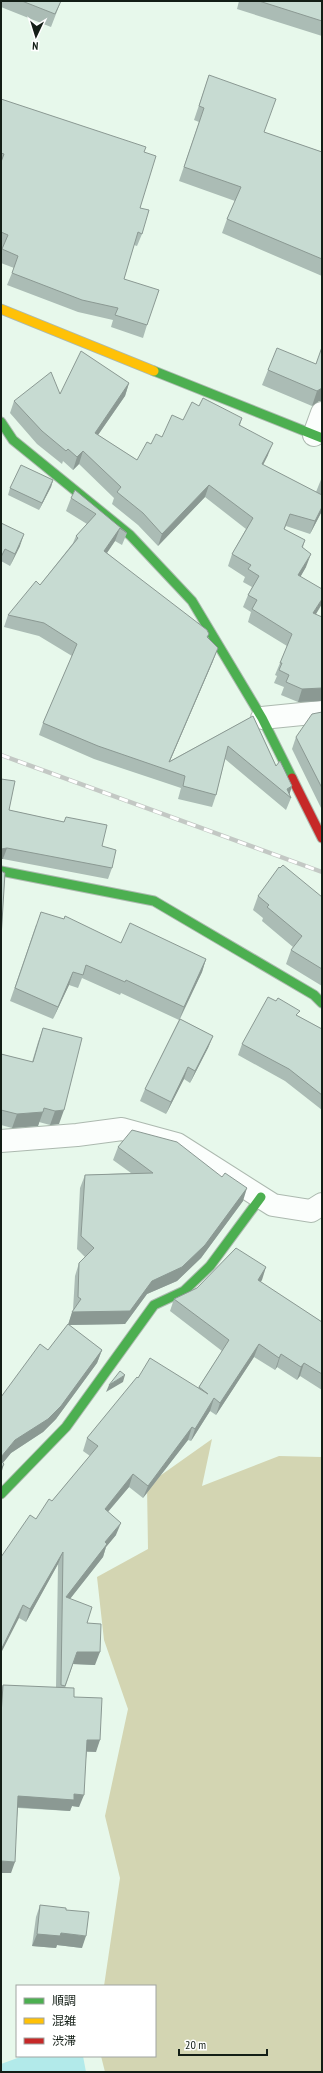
<svg xmlns="http://www.w3.org/2000/svg" width="323" height="2073" viewBox="0 0 323 2073" font-family="'PT Sans Narrow','Noto Sans JP',sans-serif">
	<style>
		.forest { fill: #d3d5b2 }
		.water { fill: #b2eaea }
		.lines { fill: none; stroke-linecap: round; stroke-linejoin: round }
		.street-casing { stroke: #acb9af; stroke-width: 24 }
		.fast-casing { stroke: #acb9af; stroke-width: 11 }
		.slow-casing { stroke: #acb9af; stroke-width: 11 }
		.jam-casing { stroke: #acb9af; stroke-width: 11 }
		.street { stroke: #fbfefc; stroke-width: 22 }
		.fast { stroke: #4caf50; stroke-width: 9 }
		.slow { stroke: #ffc107; stroke-width: 9 }
		.jam { stroke: #c62828; stroke-width: 9 }
		.rail-casing { stroke: #c3c8c4; stroke-width: 4.5 }
		.rail { stroke: #fff; stroke-width: 3; stroke-dasharray: 9; stroke-linecap: butt }
		.wall { fill: #abbcb5 }
		.shaded-wall { fill: #8b9993 }
		.building { fill: #c7dbd2; stroke: #8b9993 }
	</style>
	<rect width="100%" height="100%" fill="#e7f8eb"/>
	<path class="forest" d="M 212,1439 L 202,1486 L 279,1456 L 322,1457 L 322,2072 L 105,2072 L 101,2056 L 155,2056 L 155,1986 L 104,1986 L 120,1878 L 105,1816 L 128,1709 L 104,1640 L 97,1577 L 148,1549 L 147,1485 Z"/>
	<path class="water" d="M 23,2056 L 83,2056 L 86,2072 L 1,2072 L 1,2064 Z"/>
	<g class="lines">
		<g class="street-casing">
			<path id="street" d="M 314,435 L 322,413
				M 262,718 L 322,712
				M 1,1141 L 77,1135 L 122,1129 L 177,1144 L 273,1205 L 311,1211 L 322,1204"/>
		</g>
		<g class="fast-casing">
			<path id="fast" d="M 154,371 L 322,438
				M 1,422 L 13,440 L 130,535 L 192,601 L 262,718 L 292,778
				M 1,871 L 154,901 L 314,995 L 322,1003
				M 1,1494 L 66,1427 L 154,1305 L 184,1291 L 210,1266 L 261,1197"/>
		</g>
		<g class="slow-casing">
			<path id="slow" d="M 1,309 L 154,371"/>
		</g>
		<g class="jam-casing">
			<path id="jam" d="M 292,778 L 322,838"/>
		</g>
		<use href="#street" class="street"/>
		<use href="#fast" class="fast"/>
		<use href="#slow" class="slow"/>
		<use href="#jam" class="jam"/>
		<g class="rail-casing">
			<path id="rail" d="M 1,755 L 322,872"/>
		</g>
		<use href="#rail" class="rail"/>
	</g>
	<path class="wall" d="M 1,1 L 61,1 L 51,27 L 1,7 Z
		M 239,1 L 322,1 L 322,36 L 237,9 Z
		M 209,75 L 264,132 L 322,152 L 322,276 L 222,233 L 227,219 L 235,201 L 179,181 L 199,122 L 194,120 Z
		M 1,99 L 144,152 L 140,208 L 142,234 L 137,246 L 134,245 L 124,279 L 147,325 L 143,338 L 111,327 L 113,320 L 78,312 L 7,285 L 14,268 L 1,263 L 1,253 L 3,247 L 1,247 Z
		M 316,364 L 319,401 L 312,406 L 262,385 L 268,370 Z
		M 129,383 L 125,396 L 98,435 L 137,460 L 151,444 L 162,437 L 183,420 L 199,406 L 242,418 L 240,425 L 268,455 L 263,465 L 316,492 L 322,477 L 322,511 L 310,534 L 286,526 L 284,530 L 305,540 L 303,547 L 306,567 L 300,577 L 316,615 L 322,617 L 322,701 L 298,702 L 281,695 L 284,687 L 274,683 L 277,676 L 275,675 L 287,646 L 248,622 L 251,612 L 243,607 L 248,595 L 252,587 L 243,582 L 245,577 L 228,566 L 232,554 L 246,529 L 205,497 L 158,546 L 138,525 L 112,504 L 114,498 L 79,464 L 73,470 L 63,461 L 62,464 L 37,444 L 10,413 L 14,401 Z
		M 53,480 L 51,487 L 39,510 L 8,495 L 10,488 Z
		M 71,498 L 127,533 L 122,545 L 115,541 L 107,553 L 208,638 L 213,661 L 170,761 L 253,716 L 291,798 L 286,810 L 225,759 L 216,795 L 212,807 L 178,799 L 181,788 L 94,759 L 39,735 L 43,723 L 72,656 L 39,636 L 4,627 L 8,615 L 40,585 L 73,543 L 76,536 L 87,524 L 66,511 Z
		M 1,523 L 20,546 L 10,566 L 1,561 Z
		M 322,712 L 322,810 L 292,749 L 296,737 Z
		M 9,810 L 64,822 L 66,817 L 102,846 L 112,868 L 108,879 L 3,859 Z
		M 258,896 L 322,897 L 322,986 L 286,964 L 291,950 L 293,947 L 262,921 L 263,918 L 253,910 Z
		M 36,925 L 121,943 L 206,959 L 202,972 L 180,1019 L 213,1036 L 208,1048 L 190,1083 L 184,1079 L 166,1114 L 140,1101 L 145,1089 L 179,1020 L 121,993 L 120,995 L 82,978 L 78,988 L 69,985 L 53,1019 L 10,1001 Z
		M 276,1001 L 298,1016 L 322,1029 L 322,1110 L 285,1081 L 238,1055 L 242,1044 Z
		M 43,1028 L 59,1124 L 50,1125 L 39,1122 L 38,1126 L 12,1128 L 1,1125 L 1,1054 L 32,1062 L 38,1042 Z
		M 118,1147 L 243,1201 L 201,1258 L 177,1281 L 147,1294 L 125,1324 L 68,1325 L 102,1350 L 97,1363 L 56,1419 L 43,1432 L 11,1453 L 3,1463 L 1,1397 L 48,1350 L 68,1325 L 73,1310 L 75,1276 L 79,1263 L 85,1257 L 77,1249 L 80,1188 L 85,1175 L 131,1173 L 113,1160 Z
		M 266,1267 L 260,1282 L 322,1322 L 322,1390 L 300,1376 L 297,1380 L 277,1367 L 275,1370 L 254,1357 L 216,1415 L 210,1411 L 191,1441 L 188,1440 L 143,1498 L 129,1487 L 108,1512 L 116,1535 L 106,1547 L 103,1557 L 70,1599 L 87,1623 L 95,1665 L 73,1664 L 65,1688 L 74,1697 L 96,1752 L 87,1752 L 79,1807 L 72,1806 L 70,1811 L 18,1808 L 11,1873 L 1,1873 L 1,1689 L 3,1685 L 56,1688 L 58,1564 L 26,1622 L 19,1618 L 36,1519 L 52,1501 L 90,1456 L 83,1451 L 87,1438 L 138,1378 L 198,1388 L 222,1351 L 170,1311 L 174,1299 Z
		M 40,1905 L 66,1910 L 82,1948 L 57,1945 L 56,1948 L 32,1946 L 36,1917 Z"/>
	<path class="shaded-wall" d="M 129,383 L 125,396 L 91,445 L 95,433 Z
		M 322,388 L 322,401 L 319,401 L 312,406 L 317,391 Z
		M 273,443 L 268,455 L 257,477 L 262,464 Z
		M 83,451 L 79,464 L 73,470 L 77,457 Z
		M 53,480 L 51,487 L 39,510 L 42,503 Z
		M 209,485 L 205,497 L 158,546 L 162,534 Z
		M 322,507 L 322,511 L 310,534 L 315,521 Z
		M 120,528 L 115,541 L 100,563 L 104,551 Z
		M 24,534 L 20,546 L 10,566 L 15,554 Z
		M 311,554 L 306,567 L 294,588 L 298,575 Z
		M 322,599 L 322,604 L 309,626 L 313,613 Z
		M 218,648 L 213,661 L 166,770 L 169,762 Z
		M 322,688 L 322,701 L 298,702 L 302,689 Z
		M 292,786 L 289,796 L 287,789 Z
		M 7,848 L 3,859 L 1,859 L 1,849 Z
		M 206,959 L 202,972 L 179,1020 L 184,1007 Z
		M 73,972 L 69,985 L 53,1019 L 58,1007 Z
		M 213,1036 L 208,1048 L 190,1083 L 195,1071 Z
		M 188,1067 L 184,1079 L 166,1114 L 171,1102 Z
		M 64,1110 L 59,1124 L 50,1125 L 55,1111 Z
		M 43,1112 L 38,1126 L 12,1128 L 17,1114 Z
		M 247,1188 L 243,1201 L 201,1258 L 177,1281 L 147,1294 L 125,1324 L 68,1325 L 72,1312 L 152,1281 Z
		M 266,1267 L 262,1280 L 253,1293 L 258,1280 Z
		M 259,1344 L 254,1357 L 216,1415 L 220,1403 Z
		M 102,1350 L 97,1363 L 56,1419 L 43,1432 L 11,1453 L 1,1465 L 1,1457 L 15,1440 Z
		M 281,1354 L 277,1367 L 275,1370 L 279,1358 Z
		M 304,1363 L 300,1376 L 297,1380 L 301,1367 Z
		M 125,1375 L 123,1382 L 106,1392 L 109,1385 Z
		M 214,1398 L 210,1411 L 191,1441 L 195,1429 Z
		M 192,1427 L 188,1440 L 143,1498 L 148,1486 Z
		M 4,1464 L 1,1474 L 1,1469 Z
		M 133,1474 L 129,1487 L 100,1521 L 105,1509 Z
		M 121,1523 L 116,1535 L 106,1547 L 103,1557 L 62,1609 L 66,1597 L 105,1542 Z
		M 63,1552 L 58,1564 L 26,1622 L 30,1609 Z
		M 23,1605 L 19,1618 L 1,1653 L 1,1650 Z
		M 77,1652 L 100,1652 L 95,1665 L 73,1664 Z
		M 87,1740 L 100,1740 L 96,1752 L 83,1751 Z
		M 74,1794 L 84,1795 L 79,1807 L 72,1806 L 70,1811 L 14,1807 L 18,1796 Z
		M 1,1861 L 15,1862 L 11,1873 L 1,1873 Z
		M 61,1933 L 86,1936 L 82,1948 L 57,1945 L 56,1948 L 32,1946 L 37,1934 Z"/>
	<path class="building" d="M 22,1 L 61,1 L 55,14 Z
		M 259,1 L 322,1 L 322,21 Z
		M 209,75 L 276,99 L 264,132 L 322,152 L 322,259 L 227,219 L 241,187 L 184,167 L 204,108 L 199,106 Z
		M 1,99 L 146,147 L 144,152 L 156,156 L 140,208 L 149,210 L 142,234 L 138,232 L 124,279 L 159,290 L 147,325 L 115,315 L 118,308 L 82,300 L 12,273 L 18,256 L 2,249 L 8,235 L 1,232 L 1,162 L 4,154 L 1,153 Z
		M 322,347 L 322,388 L 317,391 L 268,370 L 277,348 L 316,364 Z
		M 81,351 L 129,383 L 95,433 L 137,460 L 147,442 L 151,444 L 156,434 L 162,437 L 172,415 L 183,420 L 192,402 L 199,406 L 203,398 L 242,418 L 239,425 L 273,443 L 262,464 L 322,495 L 322,507 L 315,521 L 290,514 L 284,529 L 305,540 L 302,547 L 311,554 L 298,575 L 322,589 L 322,599 L 313,613 L 322,617 L 322,688 L 302,689 L 286,682 L 289,675 L 279,670 L 282,663 L 280,663 L 292,634 L 252,609 L 257,600 L 248,595 L 259,576 L 248,569 L 251,565 L 232,554 L 253,518 L 209,485 L 162,534 L 143,513 L 117,492 L 121,487 L 83,451 L 77,457 L 68,449 L 66,451 L 42,431 L 14,401 L 51,372 L 60,394 Z
		M 21,465 L 53,480 L 42,503 L 10,488 Z
		M 75,490 L 127,533 L 120,528 L 104,551 L 207,630 L 209,634 L 207,637 L 218,648 L 169,762 L 253,716 L 276,766 L 280,761 L 292,786 L 287,789 L 291,798 L 228,746 L 216,795 L 183,786 L 185,776 L 98,746 L 43,723 L 77,644 L 44,623 L 8,615 L 36,581 L 40,585 L 78,538 L 76,536 L 96,514 L 71,498 Z
		M 1,523 L 24,534 L 15,554 L 5,549 L 1,557 Z
		M 322,712 L 322,788 L 296,737 L 312,714 Z
		M 1,779 L 15,781 L 9,810 L 64,822 L 66,817 L 107,825 L 102,846 L 116,850 L 112,868 L 7,848 L 1,849 Z
		M 283,865 L 322,897 L 322,969 L 291,950 L 302,936 L 267,907 L 269,905 L 258,896 L 279,867 L 280,868 Z
		M 1,871 L 5,873 L 1,938 Z
		M 41,912 L 64,919 L 65,916 L 121,943 L 130,923 L 206,959 L 184,1007 L 126,980 L 125,982 L 86,965 L 83,975 L 73,972 L 58,1007 L 15,988 Z
		M 268,997 L 276,1001 L 278,998 L 300,1011 L 296,1015 L 322,1029 L 322,1095 L 289,1069 L 242,1044 Z
		M 180,1019 L 213,1036 L 195,1071 L 188,1067 L 171,1102 L 145,1089 Z
		M 43,1028 L 82,1038 L 64,1110 L 55,1111 L 44,1108 L 43,1112 L 17,1114 L 1,1110 L 1,1054 L 33,1062 Z
		M 132,1130 L 177,1142 L 222,1177 L 225,1173 L 247,1188 L 205,1245 L 182,1267 L 152,1281 L 130,1311 L 72,1312 L 81,1299 L 78,1297 L 79,1263 L 94,1248 L 81,1236 L 85,1175 L 153,1173 L 118,1147 Z
		M 236,1248 L 266,1267 L 258,1280 L 322,1322 L 322,1374 L 304,1363 L 301,1367 L 281,1354 L 279,1358 L 259,1344 L 220,1403 L 214,1398 L 195,1429 L 192,1427 L 148,1486 L 133,1474 L 105,1509 L 121,1523 L 105,1542 L 107,1544 L 66,1597 L 92,1607 L 87,1623 L 101,1624 L 100,1652 L 77,1652 L 65,1686 L 61,1685 L 63,1552 L 30,1609 L 23,1605 L 1,1650 L 1,1557 L 30,1515 L 36,1519 L 49,1499 L 52,1501 L 98,1446 L 87,1438 L 137,1377 L 138,1378 L 150,1358 L 208,1394 L 199,1387 L 229,1340 L 174,1299 L 197,1288 Z
		M 68,1324 L 102,1350 L 61,1406 L 48,1419 L 15,1440 L 1,1457 L 1,1397 L 40,1344 L 48,1350 Z
		M 120,1371 L 125,1375 L 109,1385 Z
		M 1,1461 L 4,1464 L 1,1469 Z
		M 3,1685 L 74,1688 L 74,1697 L 102,1698 L 100,1740 L 87,1740 L 84,1795 L 74,1794 L 74,1800 L 18,1796 L 15,1862 L 1,1861 L 1,1715 Z
		M 40,1905 L 66,1908 L 66,1910 L 89,1912 L 86,1936 L 61,1933 L 60,1936 L 37,1934 Z"/>
	<rect width="323" height="2073" fill="none" stroke="#131e16" stroke-width="4"/>
	<rect x="16" y="1985" width="140" height="72" fill="#ffffff" stroke="#a1a5a2"/>
	<rect x="24" y="1998" width="20" height="6" fill="#4caf50" stroke="#a1a5a2"/>
	<text x="52" y="2005" font-size="12" fill="#131e16">順調</text>
	<rect x="24" y="2018" width="20" height="6" fill="#ffc107" stroke="#a1a5a2"/>
	<text x="52" y="2025" font-size="12" fill="#131e16">混雑</text>
	<rect x="24" y="2038" width="20" height="6" fill="#c62828" stroke="#a1a5a2"/>
	<text x="52" y="2045" font-size="12" fill="#131e16">渋滞</text>
	<g transform="translate(36 36) rotate(184)" stroke="#ffffff" stroke-width="3" paint-order="stroke">
	<path d="M0-3L7 15L0 10L-7 15Z" fill="#131e16"/>
	<text y="-6" font-size="11" font-weight="bold" text-anchor="middle" fill="#131e16">N</text>
	</g>
	<path d="M179 2049v6h88v-6" fill="none" stroke="#131e16" stroke-width="2"/>
	<text x="185" y="2049" font-size="12" fill="#131e16" stroke="#ffffff" stroke-width="3" paint-order="stroke">20 m</text>
</svg>
